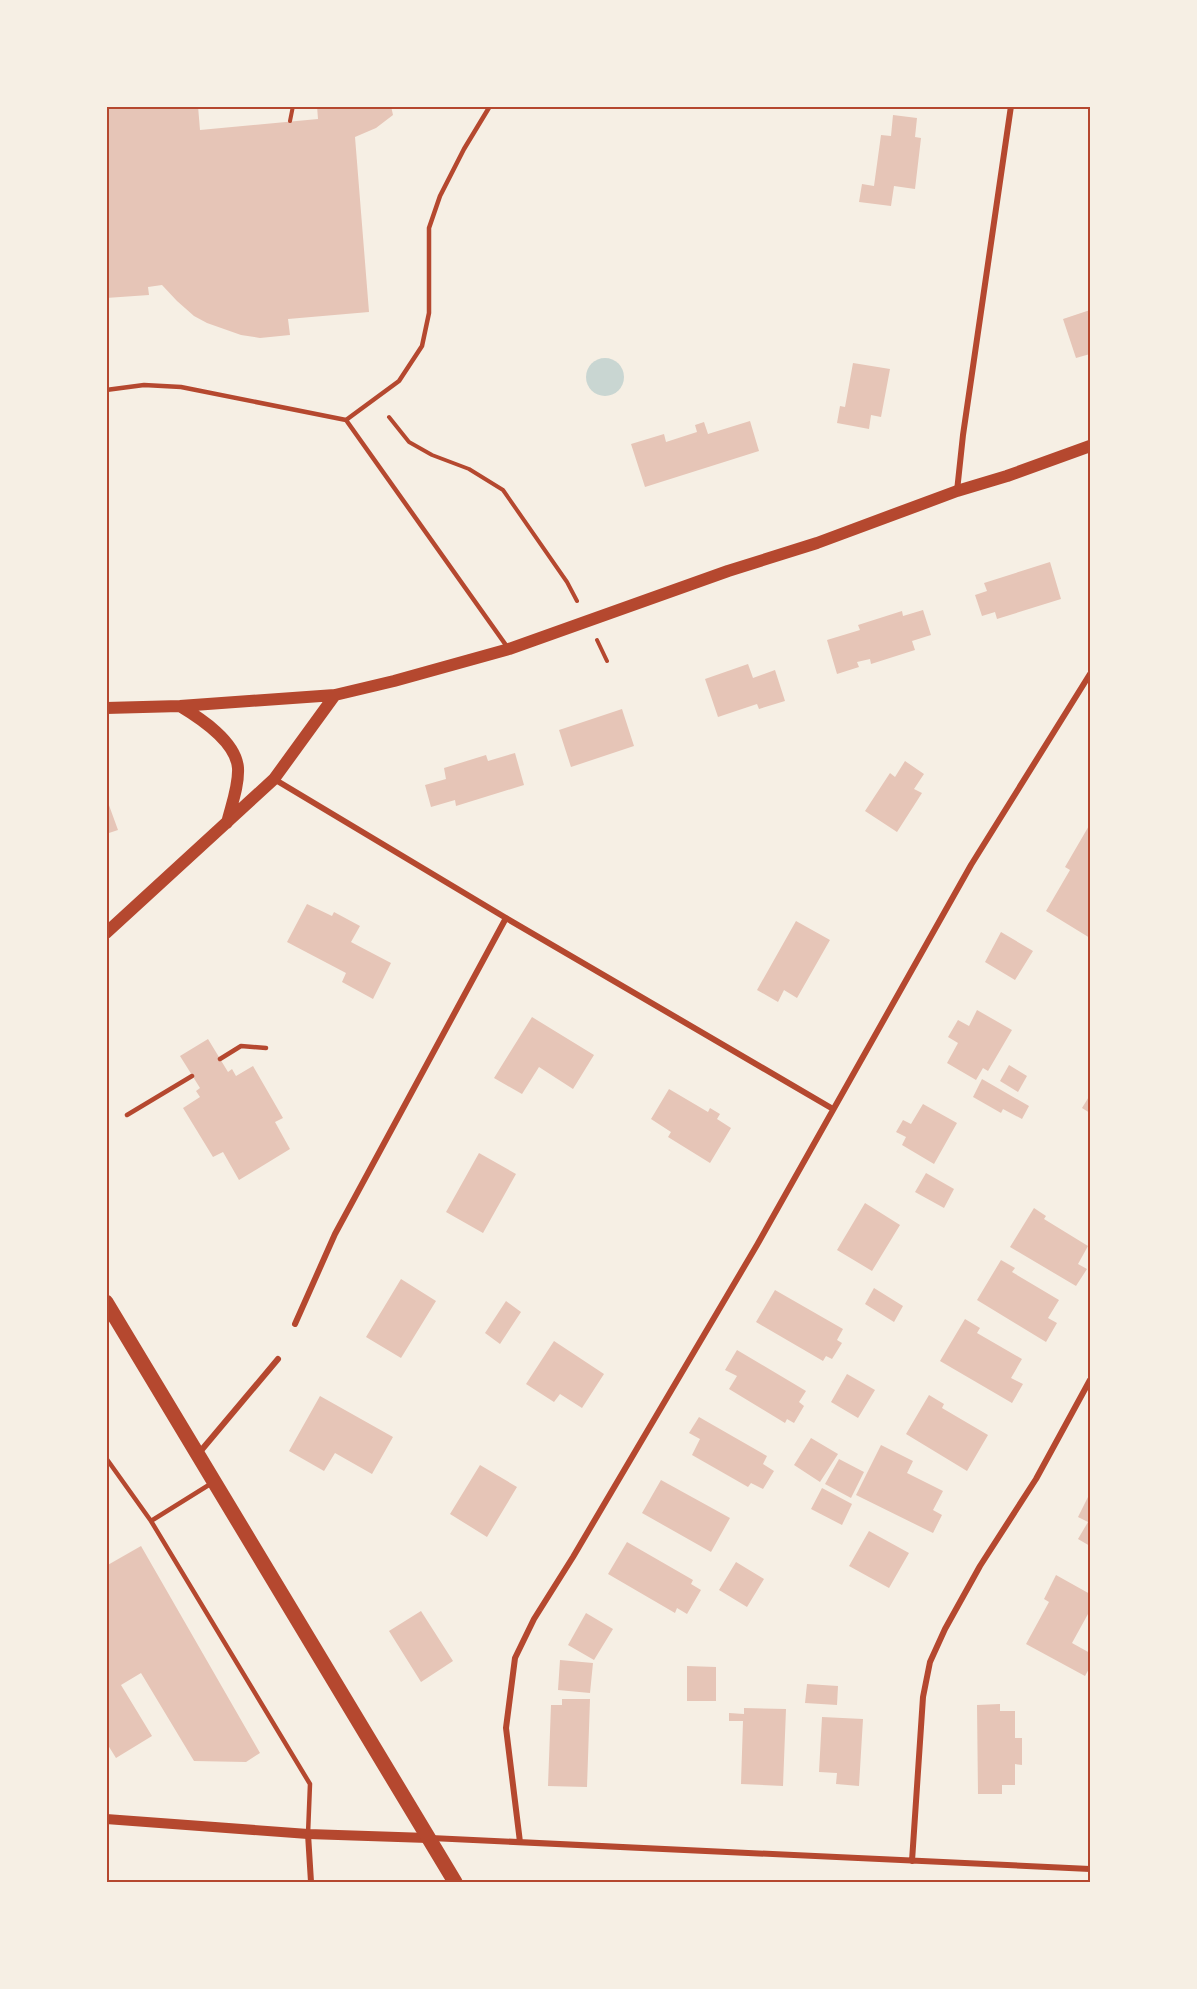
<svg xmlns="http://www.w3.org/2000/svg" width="1197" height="1989" viewBox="0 0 1197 1989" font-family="Arial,sans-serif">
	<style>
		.water { fill: #c9d6d2 }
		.building { fill: #e6c5b7 }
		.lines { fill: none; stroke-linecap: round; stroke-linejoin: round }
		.path { stroke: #b5482f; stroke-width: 4 }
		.service { stroke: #b5482f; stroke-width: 4.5 }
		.minor { stroke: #b5482f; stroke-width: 6 }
		.tertiary { stroke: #b5482f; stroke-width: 10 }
		.secondary { stroke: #b5482f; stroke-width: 12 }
		.primary { stroke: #b5482f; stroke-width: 15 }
		.neatline { fill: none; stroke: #b5482f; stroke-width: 2 }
	</style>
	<rect width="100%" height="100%" fill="#f6efe4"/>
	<path class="water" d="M586 377a19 19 0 1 1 38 0a19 19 0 1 1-38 0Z"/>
	<path class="building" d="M 106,106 L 198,106 L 200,130 L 318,119 L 317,106 L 391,106 L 393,115 L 376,128 L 355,137 L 369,312 L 288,319 L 290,335 L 260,338 L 241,335 L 207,323 L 194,316 L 177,301 L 162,285 L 148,287 L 149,295 L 106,298 Z
		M 893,115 L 917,118 L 915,137 L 921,138 L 915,189 L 894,186 L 891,206 L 859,202 L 862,184 L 874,186 L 881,135 L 891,136 Z
		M 1090,310 L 1090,354 L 1076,358 L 1063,319 Z
		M 853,363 L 890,369 L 881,417 L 871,415 L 869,429 L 837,423 L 840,406 L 845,407 Z
		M 750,421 L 759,451 L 645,487 L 631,444 L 664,434 L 666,442 L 697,432 L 695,425 L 704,422 L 708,434 Z
		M 1050,562 L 1061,599 L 997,619 L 995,612 L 982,616 L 975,595 L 987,591 L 984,583 Z
		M 923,610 L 931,635 L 912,641 L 915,650 L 871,664 L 870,659 L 857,662 L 859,667 L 837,674 L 827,640 L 860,630 L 858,625 L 902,611 L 903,616 Z
		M 748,664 L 753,678 L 775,670 L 785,701 L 759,709 L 757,704 L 718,717 L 705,679 Z
		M 622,709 L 634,746 L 571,767 L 559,730 Z
		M 515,753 L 524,785 L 456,806 L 455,800 L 431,807 L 425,785 L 446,779 L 444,768 L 486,755 L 488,761 Z
		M 905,761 L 924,774 L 914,789 L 922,793 L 897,832 L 865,811 L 890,773 L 895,777 Z
		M 106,797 L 118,830 L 106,834 Z
		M 1090,824 L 1090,938 L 1046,911 L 1070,870 L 1065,867 Z
		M 307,904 L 332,916 L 334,912 L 360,926 L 351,942 L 391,963 L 373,999 L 342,982 L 346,973 L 287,942 Z
		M 796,921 L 830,940 L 797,998 L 784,990 L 778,1002 L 757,990 Z
		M 1001,932 L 1033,951 L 1015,980 L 985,962 Z
		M 977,1010 L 1012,1030 L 988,1071 L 983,1068 L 976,1080 L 947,1063 L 958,1043 L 948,1037 L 958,1020 L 969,1026 Z
		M 532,1017 L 594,1055 L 573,1089 L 539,1067 L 522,1094 L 494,1078 Z
		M 208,1039 L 228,1072 L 232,1069 L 236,1076 L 253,1066 L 283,1118 L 275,1122 L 290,1149 L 239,1180 L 223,1152 L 213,1157 L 183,1108 L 200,1097 L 196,1091 L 200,1088 L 180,1056 Z
		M 1009,1065 L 1027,1076 L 1018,1092 L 1000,1081 Z
		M 982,1079 L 1029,1106 L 1022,1119 L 1003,1109 L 1001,1113 L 973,1097 Z
		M 669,1089 L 708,1112 L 710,1108 L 720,1114 L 717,1119 L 731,1128 L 710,1163 L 668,1137 L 671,1132 L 651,1119 Z
		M 1090,1095 L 1090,1113 L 1082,1108 Z
		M 923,1104 L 957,1123 L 934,1164 L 902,1145 L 906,1137 L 896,1132 L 903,1120 L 911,1124 Z
		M 479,1153 L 516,1174 L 483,1233 L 446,1212 Z
		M 926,1173 L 954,1189 L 944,1208 L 915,1192 Z
		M 865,1203 L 900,1225 L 872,1271 L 837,1250 Z
		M 1034,1208 L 1046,1216 L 1044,1219 L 1088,1246 L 1078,1264 L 1087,1269 L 1076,1286 L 1010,1247 Z
		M 1001,1260 L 1015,1268 L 1012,1272 L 1059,1300 L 1048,1318 L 1057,1323 L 1046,1342 L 977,1300 Z
		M 401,1279 L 436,1301 L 401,1358 L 366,1337 Z
		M 874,1288 L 903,1306 L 894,1322 L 865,1304 Z
		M 775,1290 L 843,1329 L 837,1340 L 842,1343 L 832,1359 L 826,1356 L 823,1361 L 756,1322 Z
		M 506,1301 L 521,1312 L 500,1344 L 485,1333 Z
		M 965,1319 L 980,1328 L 977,1333 L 1022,1359 L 1011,1378 L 1023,1384 L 1012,1403 L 940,1361 Z
		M 554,1341 L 604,1374 L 582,1408 L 560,1394 L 554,1402 L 526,1384 Z
		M 737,1350 L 806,1391 L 799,1402 L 804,1406 L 794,1423 L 787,1419 L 785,1423 L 729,1389 L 737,1376 L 725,1370 Z
		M 847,1374 L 875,1390 L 858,1418 L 831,1402 Z
		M 929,1395 L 944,1404 L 942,1408 L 988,1435 L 967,1471 L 906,1434 Z
		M 320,1396 L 393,1437 L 372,1474 L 335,1453 L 324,1471 L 289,1451 Z
		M 699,1417 L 767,1456 L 763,1464 L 774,1471 L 763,1489 L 751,1483 L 748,1487 L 692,1455 L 700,1439 L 689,1433 Z
		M 811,1438 L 838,1454 L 820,1482 L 794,1465 Z
		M 881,1445 L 913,1461 L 907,1473 L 943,1491 L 933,1510 L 942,1515 L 933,1533 L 856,1495 Z
		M 839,1459 L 864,1472 L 851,1498 L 825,1484 Z
		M 480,1465 L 517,1487 L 487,1537 L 450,1514 Z
		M 661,1480 L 730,1518 L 711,1552 L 642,1513 Z
		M 822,1488 L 852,1504 L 842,1525 L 811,1509 Z
		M 1090,1493 L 1090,1546 L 1078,1539 L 1088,1522 L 1078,1517 Z
		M 869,1531 L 909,1553 L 889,1588 L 849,1566 Z
		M 627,1542 L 693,1580 L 691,1584 L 701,1590 L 687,1614 L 677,1608 L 675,1613 L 608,1574 Z
		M 141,1546 L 260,1753 L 246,1762 L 194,1761 L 141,1673 L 121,1685 L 152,1736 L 116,1758 L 106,1742 L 106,1566 Z
		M 736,1562 L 764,1579 L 747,1607 L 719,1590 Z
		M 1056,1575 L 1090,1594 L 1090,1616 L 1088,1614 L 1072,1643 L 1090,1653 L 1090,1667 L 1085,1676 L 1026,1644 L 1049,1602 L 1044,1599 Z
		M 421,1611 L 453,1661 L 421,1682 L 389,1631 Z
		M 586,1613 L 613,1629 L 594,1660 L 568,1645 Z
		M 560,1660 L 593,1663 L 590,1693 L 558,1690 Z
		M 687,1666 L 716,1667 L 716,1701 L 687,1701 Z
		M 807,1684 L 838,1686 L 837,1705 L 805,1703 Z
		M 562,1699 L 590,1699 L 587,1787 L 548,1786 L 551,1705 L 562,1705 Z
		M 1000,1704 L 1000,1711 L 1015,1711 L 1015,1738 L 1022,1738 L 1022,1765 L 1015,1764 L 1015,1785 L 1002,1785 L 1002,1794 L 978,1794 L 977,1705 Z
		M 744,1708 L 786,1709 L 783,1786 L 741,1784 L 743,1721 L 729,1721 L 729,1713 L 744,1714 Z
		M 822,1717 L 863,1719 L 859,1786 L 836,1784 L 837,1773 L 819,1772 Z"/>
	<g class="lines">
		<path class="path" d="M 290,121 L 293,106
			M 389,417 L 409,442 L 432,455 L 469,469 L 503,490 L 567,582 L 577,601
			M 597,640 L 607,661"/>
		<path class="service" d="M 106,390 L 144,385 L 181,387 L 346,420 L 399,381 L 422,346 L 429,313 L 429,228 L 440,196 L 464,149 L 490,106
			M 346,420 L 508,648
			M 220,1059 L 241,1046 L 266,1048
			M 127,1115 L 192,1076
			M 106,1458 L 151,1521 L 212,1483
			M 151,1521 L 310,1784 L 308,1834"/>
		<path class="minor" d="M 957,491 L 963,435 L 1011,106
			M 274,779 L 506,918 L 833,1109
			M 295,1324 L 335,1234 L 506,918
			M 199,1453 L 278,1359
			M 308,1834 L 311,1882
			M 431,1838 L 1090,1869
			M 520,1842 L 506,1728 L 515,1658 L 534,1619 L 573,1557 L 757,1245 L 971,865 L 1090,674
			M 912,1861 L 923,1697 L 930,1662 L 945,1629 L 980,1566 L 1036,1479 L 1090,1380"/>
		<path class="tertiary" d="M 106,1819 L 308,1834 L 428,1838"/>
		<path class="secondary" d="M 180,706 C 200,718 236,741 238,768 C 239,786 231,806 227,823
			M 106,708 L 180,706 L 335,695 L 394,681 L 509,649 L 728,571 L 817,543 L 957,491 L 1007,476 L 1090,446
			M 106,933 L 274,779 L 335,695"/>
		<path class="primary" d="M 106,1302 L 455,1882"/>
	</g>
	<rect width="1197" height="1989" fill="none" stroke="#f6efe4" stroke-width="216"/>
	<rect x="108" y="108" width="981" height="1773" class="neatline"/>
</svg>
